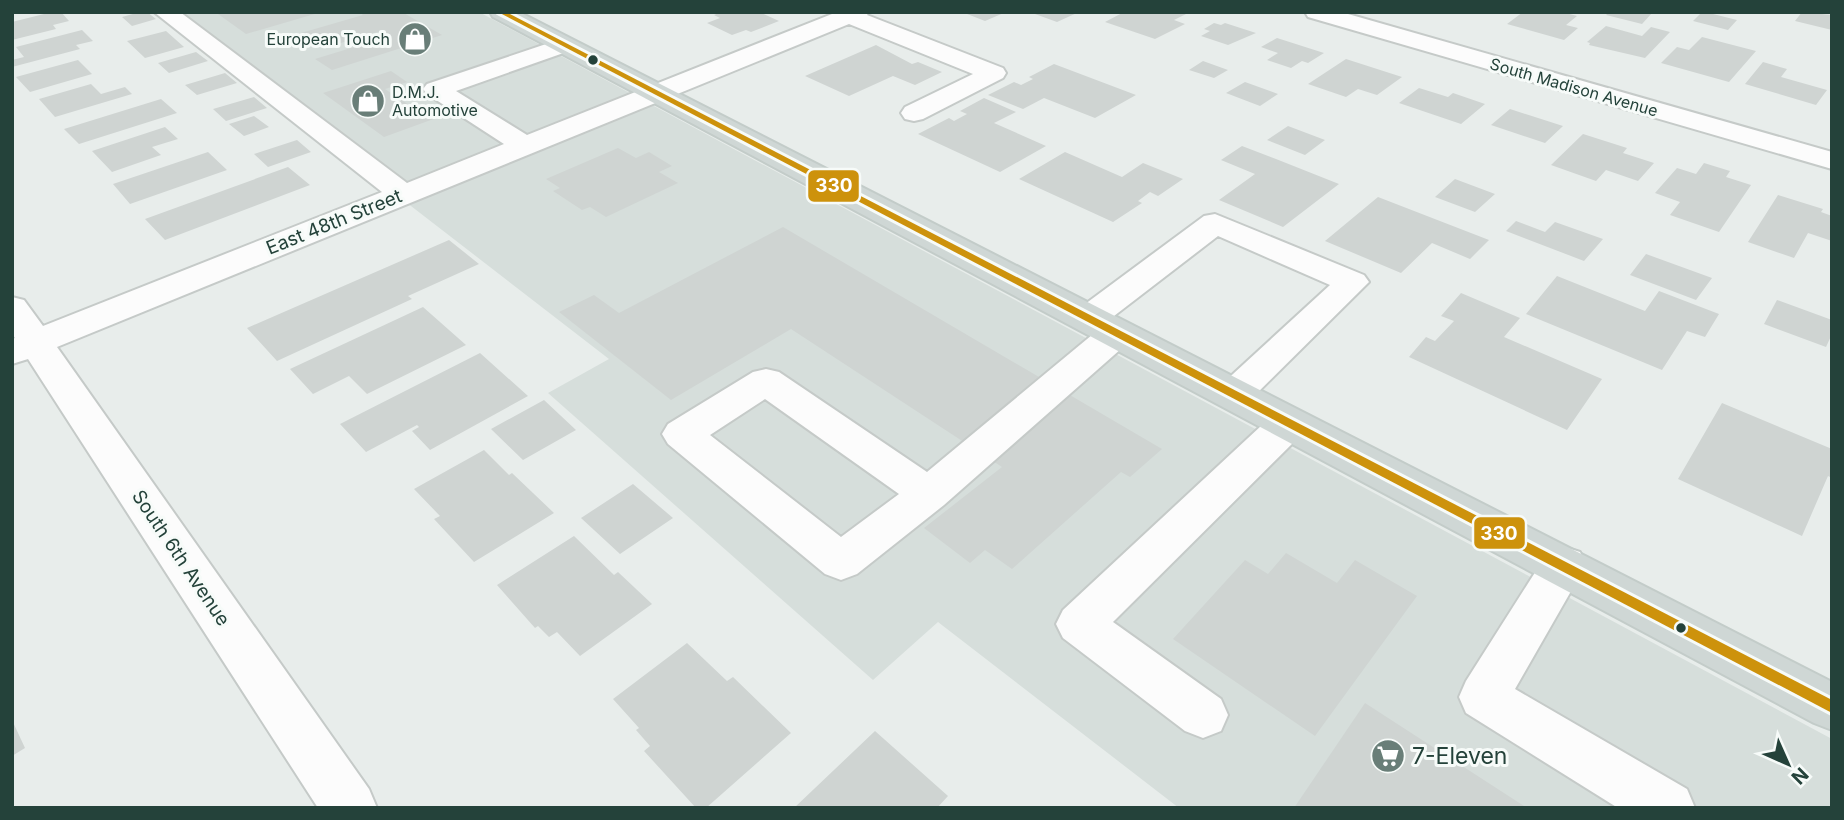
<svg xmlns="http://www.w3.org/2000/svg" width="1844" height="820" viewBox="0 0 1844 820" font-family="Inter,sans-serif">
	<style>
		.built { fill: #d6dedb }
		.building { fill: #cfd4d2 }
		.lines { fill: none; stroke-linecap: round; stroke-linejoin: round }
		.minor-casing { stroke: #c5cac8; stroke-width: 4 }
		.major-casing { stroke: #c3ccc9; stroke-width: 4 }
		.minor { fill: #fcfcfc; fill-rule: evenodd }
		.major { fill: #cfd7d5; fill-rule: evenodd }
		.bus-1-casing { stroke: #f7fbf9; stroke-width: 6 }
		.bus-1 { fill: #cd920c; fill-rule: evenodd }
		.bus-dot { fill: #24423a; stroke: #f7fbf9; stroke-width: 2.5 }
		.labels { text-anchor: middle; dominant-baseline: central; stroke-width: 6; stroke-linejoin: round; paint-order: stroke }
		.far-poi-label { font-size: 16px; fill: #24423a; stroke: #f7fbf9; text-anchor: end }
		.far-street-label { font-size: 16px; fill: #24423a; stroke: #f7fbf9 }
		.street-label { font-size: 19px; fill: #24423a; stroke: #f7fbf9 }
		.near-poi-label { font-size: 23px; fill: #24423a; stroke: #f7fbf9; text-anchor: start }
		.line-badge { stroke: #f7fbf9; stroke-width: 2.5 }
		.badge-label { font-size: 19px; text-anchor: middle; font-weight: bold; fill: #fff }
	</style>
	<rect width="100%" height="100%" fill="#e8edeb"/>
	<path class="built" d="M 160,12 L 479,12 L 1832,739 L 1832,808 L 1179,808 L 938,622 L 873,680 L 548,393 L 609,359 Z"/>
	<path class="building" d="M 52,12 L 61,12 L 69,21 L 53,25 L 56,29 L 12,40 L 12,22 Z
		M 140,12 L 147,12 L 156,19 L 132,26 L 122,17 Z
		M 225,12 L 318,12 L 318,13 L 246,34 L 218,14 Z
		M 359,12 L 402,12 L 442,35 L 332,70 L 315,59 L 387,37 L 378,32 L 324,48 L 301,33 L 363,15 Z
		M 721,12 L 759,12 L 779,21 L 751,32 L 746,30 L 732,35 L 707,23 L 720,18 L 714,15 Z
		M 962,12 L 1006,12 L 985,21 Z
		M 1040,12 L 1079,12 L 1057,22 L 1035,14 Z
		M 1124,12 L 1130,14 L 1186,14 L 1174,20 L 1185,24 L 1155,39 L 1105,22 Z
		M 1523,12 L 1562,12 L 1577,16 L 1566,25 L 1578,28 L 1564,40 L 1507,24 Z
		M 1609,12 L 1648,12 L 1652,13 L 1642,24 L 1606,15 Z
		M 1702,12 L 1705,12 L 1737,20 L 1728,30 L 1693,21 Z
		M 1802,12 L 1832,15 L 1832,30 L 1795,21 Z
		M 1214,23 L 1221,25 L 1225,23 L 1256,33 L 1228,45 L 1201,36 L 1210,31 L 1204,29 Z
		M 1606,26 L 1642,36 L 1651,27 L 1670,32 L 1645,58 L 1589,45 L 1590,43 L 1587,42 Z
		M 82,30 L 93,41 L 76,45 L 80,49 L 12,67 L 12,60 L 24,57 L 16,47 Z
		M 166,31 L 184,47 L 145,58 L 127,41 Z
		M 1702,37 L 1756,51 L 1729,82 L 1661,63 L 1677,47 L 1689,50 Z
		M 1277,38 L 1324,53 L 1308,63 L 1302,61 L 1291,68 L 1267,60 L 1278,53 L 1261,47 Z
		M 876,45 L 912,64 L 918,62 L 942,72 L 915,85 L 893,76 L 849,96 L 805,76 Z
		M 196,52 L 208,61 L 169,73 L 158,63 Z
		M 1346,59 L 1402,77 L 1377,95 L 1358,89 L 1346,97 L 1308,84 Z
		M 78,60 L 92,74 L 30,92 L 16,77 Z
		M 1203,61 L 1228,70 L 1214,78 L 1189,70 Z
		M 1763,62 L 1787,69 L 1781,77 L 1827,90 L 1816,105 L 1745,84 Z
		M 1054,64 L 1136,95 L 1095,118 L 1044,98 L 1023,109 L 988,95 L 1014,82 L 1021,85 L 1033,79 L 1029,77 Z
		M 391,71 L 407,82 L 385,89 L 418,111 L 425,108 L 439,117 L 384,137 L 323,93 Z
		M 225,73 L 237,83 L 197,95 L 185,85 Z
		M 1245,82 L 1278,94 L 1260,106 L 1226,93 Z
		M 91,84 L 101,94 L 125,87 L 132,94 L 55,117 L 39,99 Z
		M 1419,88 L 1448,97 L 1453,93 L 1485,104 L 1461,124 L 1399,103 Z
		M 254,97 L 267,108 L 226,121 L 213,109 Z
		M 984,98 L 1016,112 L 994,123 L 1046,146 L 1000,172 L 918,134 L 949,118 L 954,121 L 967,114 L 960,111 Z
		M 161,99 L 177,113 L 79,144 L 64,129 Z
		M 1510,109 L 1563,126 L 1545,143 L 1491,125 Z
		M 254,116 L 269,127 L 244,136 L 229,124 Z
		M 1288,126 L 1325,140 L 1305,155 L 1267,140 Z
		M 165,127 L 178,139 L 152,147 L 161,155 L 112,172 L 92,151 Z
		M 1583,134 L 1627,148 L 1623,153 L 1654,163 L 1638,181 L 1606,170 L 1596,181 L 1551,165 Z
		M 297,140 L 311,152 L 268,167 L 254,154 Z
		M 1242,146 L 1276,159 L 1339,184 L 1283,227 L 1219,200 L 1255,174 L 1221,160 Z
		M 618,148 L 636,158 L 649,152 L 672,166 L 659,172 L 678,183 L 606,217 L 590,207 L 582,210 L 553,191 L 560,188 L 546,179 Z
		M 208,152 L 227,170 L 130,204 L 113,184 Z
		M 1065,152 L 1122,177 L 1143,163 L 1183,179 L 1158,196 L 1150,192 L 1138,201 L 1142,203 L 1113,222 L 1019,179 Z
		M 1704,163 L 1730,171 L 1726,177 L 1751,185 L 1719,232 L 1670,215 L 1680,202 L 1655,193 L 1677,168 L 1696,174 Z
		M 288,167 L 310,185 L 165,240 L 145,219 Z
		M 1455,179 L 1495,194 L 1475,212 L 1435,197 Z
		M 1778,195 L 1823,209 L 1821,212 L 1832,216 L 1832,241 L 1808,233 L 1794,258 L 1748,242 Z
		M 1378,197 L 1489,240 L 1470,259 L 1432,243 L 1401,273 L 1325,241 Z
		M 1516,221 L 1545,232 L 1555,222 L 1603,239 L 1584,261 L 1506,231 Z
		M 783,227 L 1162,449 L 1130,477 L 1121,472 L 1012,569 L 985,550 L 970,563 L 924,528 L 1002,467 L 791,329 L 671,400 L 559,312 L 594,295 L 619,313 Z
		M 449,240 L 479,264 L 408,296 L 412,299 L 277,361 L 247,328 Z
		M 1646,254 L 1712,278 L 1696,300 L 1630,275 Z
		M 1557,276 L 1645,311 L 1659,291 L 1719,314 L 1705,337 L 1687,331 L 1662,370 L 1526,314 Z
		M 1461,293 L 1520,318 L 1504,337 L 1602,379 L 1567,430 L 1409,357 L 1426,337 L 1435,341 L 1454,321 L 1441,316 Z
		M 1777,300 L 1832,320 L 1832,334 L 1826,347 L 1764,324 Z
		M 423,307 L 466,345 L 367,394 L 349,376 L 313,394 L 290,369 Z
		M 480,353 L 528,396 L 430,450 L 412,431 L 419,427 L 417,425 L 366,452 L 340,424 Z
		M 544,400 L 576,430 L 523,460 L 491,429 Z
		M 1722,403 L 1832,449 L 1832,478 L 1828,476 L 1802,536 L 1678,479 Z
		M 484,450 L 509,475 L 512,473 L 554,513 L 474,562 L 434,519 L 440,516 L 414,489 Z
		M 633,484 L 673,518 L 620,554 L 581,518 Z
		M 574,536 L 614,575 L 618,572 L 652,604 L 580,656 L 557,632 L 549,637 L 538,626 L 535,628 L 497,585 Z
		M 1286,553 L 1337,583 L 1355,560 L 1417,596 L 1315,736 L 1173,639 L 1245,560 L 1268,574 Z
		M 687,643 L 727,681 L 733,677 L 791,733 L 706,808 L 696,808 L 644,751 L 650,746 L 636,730 L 639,728 L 613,699 Z
		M 1365,703 L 1527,808 L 1294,808 Z
		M 12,720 L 25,748 L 12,756 Z
		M 875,731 L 948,796 L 937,808 L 794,808 Z"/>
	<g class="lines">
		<g class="minor-casing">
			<path id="minor" d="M 154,12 L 180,12 L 407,183 L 504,144 L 427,94 L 423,89 L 427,84 L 564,38 L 572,40 L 576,45 L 572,50 L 456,91 L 527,135 L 837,12 L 869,12 L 867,15 L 1003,68 L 1006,73 L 1003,78 L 923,119 L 914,121 L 905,119 L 901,113 L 905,107 L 973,74 L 849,24 L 57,347 L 369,789 L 377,808 L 318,808 L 28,359 L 12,364 L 12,339 L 15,338 L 12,334 L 12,297 L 24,300 L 43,326 L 382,192 Z
				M 1305,12 L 1341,12 L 1832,152 L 1832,169 L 1308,17 Z
				M 1215,214 L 1364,275 L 1369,282 L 1247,403 L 1234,407 L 1221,403 L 1215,394 L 1221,385 L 1330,285 L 1218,236 L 1101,326 L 1089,329 L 1077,326 L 1072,318 L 1077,310 L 1204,216 Z
				M 1117,322 L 1130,325 L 1135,333 L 1130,341 L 944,505 L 857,574 L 841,580 L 825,574 L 668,444 L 662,434 L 668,424 L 753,372 L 766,369 L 779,372 L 927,472 L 1104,325 ZM 765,399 L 899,494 L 841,537 L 710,435 Z
				M 1289,410 L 1303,413 L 1309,423 L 1303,433 L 1113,622 L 1221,699 L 1228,715 L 1221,731 L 1203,738 L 1185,731 L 1063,638 L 1056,624 L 1063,610 L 1275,413 Z
				M 1564,547 L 1580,552 L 1586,565 L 1515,689 L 1687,789 L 1695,808 L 1618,808 L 1466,713 L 1459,697 L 1466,681 L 1548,552 Z"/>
		</g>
		<g class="major-casing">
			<path id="major" d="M 490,12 L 519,12 L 1832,682 L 1832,730 L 1814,723 L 493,17 Z"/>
		</g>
		<use href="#minor" class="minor"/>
		<use href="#major" class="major"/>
		<g class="bus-1-casing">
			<path id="bus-1" d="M 498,12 L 506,12 L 1832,700 L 1832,713 Z"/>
		</g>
		<use href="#bus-1" class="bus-1"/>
	</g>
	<defs>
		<g id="shop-disc" transform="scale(1.75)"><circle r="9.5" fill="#697e78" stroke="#f7fbf9"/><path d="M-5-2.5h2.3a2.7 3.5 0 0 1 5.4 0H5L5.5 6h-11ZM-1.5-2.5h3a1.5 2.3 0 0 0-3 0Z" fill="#fff"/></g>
		<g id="supermarket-disc" transform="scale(1.75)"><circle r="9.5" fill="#697e78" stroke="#f7fbf9"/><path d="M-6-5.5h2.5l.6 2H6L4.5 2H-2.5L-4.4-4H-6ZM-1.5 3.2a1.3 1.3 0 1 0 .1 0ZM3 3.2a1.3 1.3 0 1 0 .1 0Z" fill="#fff"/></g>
	</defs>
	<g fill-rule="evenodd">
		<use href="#shop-disc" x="415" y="39"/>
		<use href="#shop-disc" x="368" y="101"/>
		<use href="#supermarket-disc" x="1388" y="756"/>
	</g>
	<g class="bus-dot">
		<circle cx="593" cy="60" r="6"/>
		<circle cx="1681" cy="628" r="6"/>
	</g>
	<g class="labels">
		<g class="far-poi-label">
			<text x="390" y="39">European Touch</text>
			<text x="392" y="92" text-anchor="start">D.M.J.<tspan x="392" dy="18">Automotive</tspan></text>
		</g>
		<g class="far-street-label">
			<text transform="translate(1574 87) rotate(16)">South Madison Avenue</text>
		</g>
		<g class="street-label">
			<text transform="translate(334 222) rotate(-22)">East 48th Street</text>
			<text transform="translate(181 558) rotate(56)">South 6th Avenue</text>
		</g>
		<g class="near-poi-label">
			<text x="1412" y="756">7-Eleven</text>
		</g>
	</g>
	<g class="line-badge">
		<rect x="807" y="169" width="53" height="34" rx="7" fill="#cd920c"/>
		<rect x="1473" y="516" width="53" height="34" rx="7" fill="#cd920c"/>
	</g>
	<g class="badge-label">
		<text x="834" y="192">330</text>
		<text x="1499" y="540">330</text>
	</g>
	<rect width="1844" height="820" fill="none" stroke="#24423a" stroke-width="28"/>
	<g transform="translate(1788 764) rotate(135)" stroke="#f7fbf9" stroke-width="5" paint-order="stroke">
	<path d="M0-5L12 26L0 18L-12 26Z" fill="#24423a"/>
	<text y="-10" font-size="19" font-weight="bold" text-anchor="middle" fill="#24423a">N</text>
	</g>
</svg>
